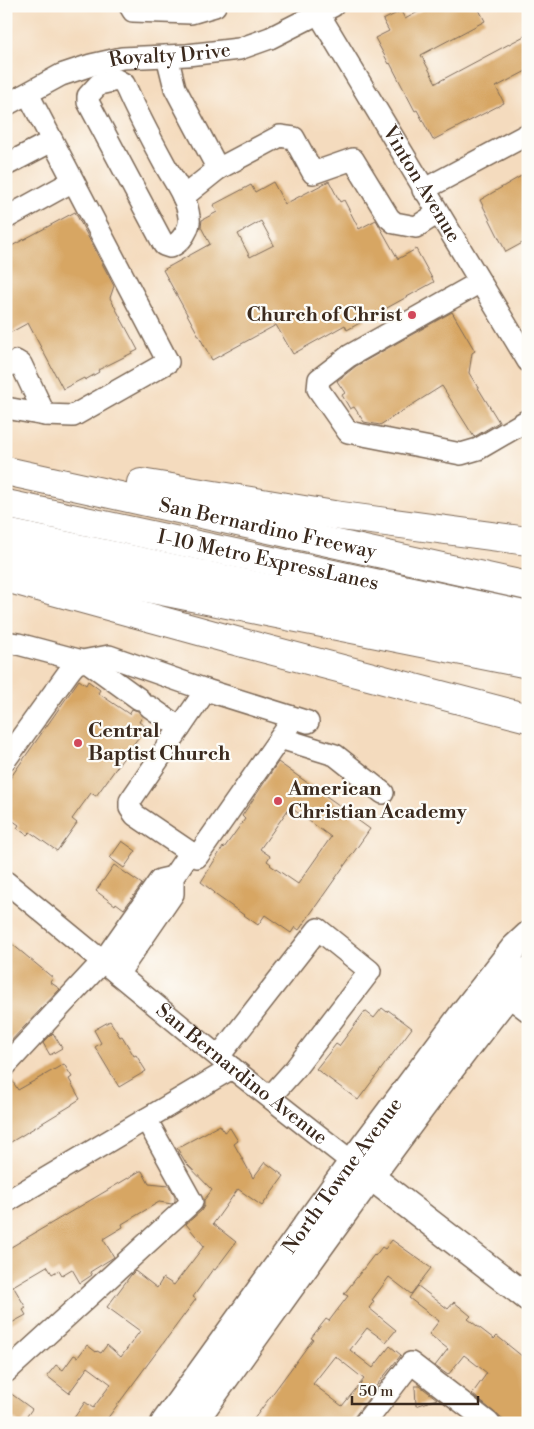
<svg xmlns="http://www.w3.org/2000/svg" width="534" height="1429" viewBox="0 0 534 1429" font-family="'Libre Bodoni',serif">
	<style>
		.building { fill: #d7a663; fill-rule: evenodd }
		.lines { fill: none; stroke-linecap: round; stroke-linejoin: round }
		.minor-casing { stroke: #7c6856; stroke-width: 24 }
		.major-casing { stroke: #7c6856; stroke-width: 29 }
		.highway-casing { stroke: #7c6856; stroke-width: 30 }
		.minor { stroke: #fff; stroke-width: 21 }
		.major { stroke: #fff; stroke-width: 26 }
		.highway { stroke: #fff; stroke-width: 28 }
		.poi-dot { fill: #d1495b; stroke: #fdfcf7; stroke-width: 2 }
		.labels { text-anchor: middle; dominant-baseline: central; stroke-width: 4.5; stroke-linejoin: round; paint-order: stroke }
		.street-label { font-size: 20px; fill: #3b2a1e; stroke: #fdfcf7 }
		.poi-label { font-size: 20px; font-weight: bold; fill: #3b2a1e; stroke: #fdfcf7; text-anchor: start }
	</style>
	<rect width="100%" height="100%" fill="#fdfcf7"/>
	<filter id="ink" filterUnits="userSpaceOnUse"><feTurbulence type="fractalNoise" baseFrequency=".02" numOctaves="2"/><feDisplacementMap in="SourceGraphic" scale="10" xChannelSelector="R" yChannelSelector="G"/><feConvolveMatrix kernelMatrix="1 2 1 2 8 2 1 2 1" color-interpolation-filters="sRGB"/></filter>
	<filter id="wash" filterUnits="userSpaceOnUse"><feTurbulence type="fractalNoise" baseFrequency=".0096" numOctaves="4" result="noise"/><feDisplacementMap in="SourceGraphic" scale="20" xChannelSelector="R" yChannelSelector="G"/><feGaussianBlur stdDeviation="1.12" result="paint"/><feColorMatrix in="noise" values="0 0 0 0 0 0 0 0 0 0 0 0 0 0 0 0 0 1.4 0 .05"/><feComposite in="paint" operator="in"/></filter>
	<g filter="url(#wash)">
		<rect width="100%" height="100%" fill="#f4dbbe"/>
		<g id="blocks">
			<path class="building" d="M 429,6 L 477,6 L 485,21 L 421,55 L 436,83 L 528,34 L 528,70 L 496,87 L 504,103 L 433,140 L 417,110 L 415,111 L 390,63 L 389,64 L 375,38 L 389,31 L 383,20 L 401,11 L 405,19 Z
				M 528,172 L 528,240 L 506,252 L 480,200 Z
				M 329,181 L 340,202 L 344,200 L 359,229 L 376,220 L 398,259 L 416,249 L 434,282 L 347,330 L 345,325 L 293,354 L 276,325 L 212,360 L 163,270 L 210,244 L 201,227 L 202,220 L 217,212 L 213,205 L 251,185 L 255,192 L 273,182 L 285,204 ZM 261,221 L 274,245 L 250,257 L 238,234 Z
				M 75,212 L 114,286 L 110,298 L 138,350 L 98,370 L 99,372 L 85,380 L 84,378 L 63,389 L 28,323 L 6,335 L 6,249 Z
				M 452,312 L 475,351 L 472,353 L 469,373 L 499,422 L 474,437 L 442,386 L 380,425 L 364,422 L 354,407 L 350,409 L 342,395 L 345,393 L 337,381 L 356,366 Z
				M 79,680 L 86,685 L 88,681 L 100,690 L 98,693 L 129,714 L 132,709 L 138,711 L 142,717 L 139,722 L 146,727 L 96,796 L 91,793 L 72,819 L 77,823 L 57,851 L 30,832 L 27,835 L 17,828 L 19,825 L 6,816 L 6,784 Z
				M 278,762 L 353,815 L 352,816 L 370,829 L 299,930 L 295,927 L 291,933 L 265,915 L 258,925 L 213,893 L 214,892 L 201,882 L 223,847 L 224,848 L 245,819 L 242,816 ZM 290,807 L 331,837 L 298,884 L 270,865 L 271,864 L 267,861 L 270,856 L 260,849 Z
				M 122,841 L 136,851 L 124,868 L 110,858 Z
				M 114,865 L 142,884 L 124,909 L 116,903 L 115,905 L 96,891 Z
				M 6,939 L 53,978 L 50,982 L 60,989 L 8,1044 L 6,1042 Z
				M 382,1008 L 387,1012 L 388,1010 L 412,1028 L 358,1100 L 316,1069 L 336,1044 L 339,1046 L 365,1011 L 374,1018 Z
				M 110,1021 L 120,1037 L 122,1036 L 134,1056 L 136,1055 L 146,1071 L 119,1087 L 95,1047 L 101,1043 L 94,1030 Z
				M 53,1033 L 62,1048 L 50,1055 L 43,1043 Z
				M 64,1064 L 72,1077 L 69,1079 L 80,1099 L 72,1104 L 72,1105 L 6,1145 L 6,1077 L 10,1077 L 18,1090 Z
				M 220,1125 L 224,1132 L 230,1128 L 238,1141 L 234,1144 L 253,1178 L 265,1162 L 284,1176 L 262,1206 L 238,1189 L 213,1224 L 236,1242 L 215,1270 L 213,1269 L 193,1297 L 196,1299 L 107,1419 L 113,1423 L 81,1423 L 74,1418 L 85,1402 L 93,1408 L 111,1384 L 88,1367 L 69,1393 L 47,1376 L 56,1365 L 63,1370 L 74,1355 L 78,1357 L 87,1345 L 96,1352 L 97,1351 L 101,1353 L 107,1345 L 121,1357 L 140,1331 L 107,1307 L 131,1275 L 135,1271 L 157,1288 L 163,1278 L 174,1285 L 204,1246 L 186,1224 L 201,1211 L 204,1206 L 204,1200 L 212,1190 L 186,1163 L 177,1148 Z
				M 140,1171 L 142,1171 L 149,1184 L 169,1186 L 175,1197 L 175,1201 L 172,1204 L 159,1202 L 122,1224 L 123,1227 L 103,1239 L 114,1257 L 90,1272 L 92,1275 L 80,1283 L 72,1269 L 62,1275 L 59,1270 L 52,1274 L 47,1266 L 13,1286 L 26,1308 L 23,1310 L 26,1315 L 6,1326 L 6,1250 Z
				M 392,1240 L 431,1268 L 411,1294 L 389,1277 L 372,1300 L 374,1301 L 369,1308 L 396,1330 L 386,1342 L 367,1328 L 350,1350 L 373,1368 L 390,1346 L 401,1355 L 373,1390 L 375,1390 L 355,1416 L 350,1423 L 251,1423 L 313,1339 L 311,1338 L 326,1319 L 329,1321 L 348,1296 L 344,1294 L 374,1255 L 375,1256 L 382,1247 L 385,1249 ZM 335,1356 L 364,1379 L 342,1406 L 313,1384 Z
				M 418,1286 L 448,1309 L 454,1302 L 471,1316 L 468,1319 L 494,1339 L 497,1336 L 528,1361 L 528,1423 L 507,1423 L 472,1394 L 487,1373 L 464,1355 L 448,1375 L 435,1366 L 448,1349 L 429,1334 L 439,1321 L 409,1298 Z
				M 415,1386 L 420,1386 L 437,1399 L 416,1406 Z
				M 6,1390 L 32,1409 L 22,1423 L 19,1423 L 6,1413 Z"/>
		</g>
	</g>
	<g filter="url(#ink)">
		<use href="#blocks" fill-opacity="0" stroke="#7c6856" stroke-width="1"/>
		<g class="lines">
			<g class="minor-casing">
				<g id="minor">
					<path d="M 130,6 L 133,11 L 191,13 L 215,6"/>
					<path id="s1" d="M 314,6 L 528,361"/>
					<path d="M 167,56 L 175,88 L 218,169 L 280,136 L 294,138 L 313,173 L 353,159 L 389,218 L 395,223 L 416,227 L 438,213"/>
					<path d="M 117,80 L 124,84 L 127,90 C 138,115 152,141 165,165 C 174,181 187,198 189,217 C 191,228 181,243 170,247 L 164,245 L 88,102 L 88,96 L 99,84 Z"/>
					<path id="s2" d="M 6,105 L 61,75 L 91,65 L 122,58 L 187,55 L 239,49 L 270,38 L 333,6"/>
					<path d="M 6,165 L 52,141"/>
					<path d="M 423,190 L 528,134"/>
					<path d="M 183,197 L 218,169"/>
					<path d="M 6,218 L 73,181"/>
					<path d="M 480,282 L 349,356 L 319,379 L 318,389 L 348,432 L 461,454 L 478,449 L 528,420"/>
					<path d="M 6,367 L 16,361 L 21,364 L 45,415 L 73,416 L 168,362 L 28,94"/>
					<path d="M 6,408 L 45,415"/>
					<path d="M 6,642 L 18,644 L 82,661 L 109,656 L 206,690"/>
					<path d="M 150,707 L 180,728 L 206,690 L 308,722"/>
					<path d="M 180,728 L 130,801 L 130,808 L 135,815 L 197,857 L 294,718"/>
					<path d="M 280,738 L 335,755 L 383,793"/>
					<path d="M 6,759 L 68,673 C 74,665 78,660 88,662 L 139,699"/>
					<path id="s3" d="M 6,882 L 232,1068 L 352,1162"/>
					<path d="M 118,974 L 173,894 L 173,877 L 190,852"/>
					<path d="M 507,995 L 528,1011"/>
					<path d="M 219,1056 L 318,929 L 370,971 L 295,1069 L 270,1097"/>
					<path d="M 6,1065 L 103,961 L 160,880 L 173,877"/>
					<path d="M 6,1202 L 232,1068"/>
					<path d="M 6,1372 L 192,1202 L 146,1119"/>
					<path d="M 365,1423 L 411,1363 L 489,1423"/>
				</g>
			</g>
			<g class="major-casing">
				<g id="major">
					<path d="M 357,1166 L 528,1298"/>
					<path id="s4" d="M 164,1423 L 352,1162 L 464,1012 L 514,948 L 528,935"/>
					<path d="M 193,1423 C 303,1271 411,1116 528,970"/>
				</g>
			</g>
			<g class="highway-casing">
				<g id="highway">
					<path id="s5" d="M 6,471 L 528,586"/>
					<path d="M 141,483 L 334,515 L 528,541"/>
					<path id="s6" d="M 6,504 L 528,616"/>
					<path d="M 6,533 L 528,643"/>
					<path d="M 6,560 L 528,664"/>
					<path d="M 6,578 L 243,643 L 528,718"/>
				</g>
			</g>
			<use href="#minor" class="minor"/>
			<use href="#major" class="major"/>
			<use href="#highway" class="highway"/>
		</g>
	</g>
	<g class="poi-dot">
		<circle cx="412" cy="315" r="5"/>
		<circle cx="78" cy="743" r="5"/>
		<circle cx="278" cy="801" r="5"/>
	</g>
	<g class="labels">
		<g class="street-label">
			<text stroke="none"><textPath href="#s2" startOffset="174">Royalty Drive</textPath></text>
			<text stroke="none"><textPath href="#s1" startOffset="208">Vinton Avenue</textPath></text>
			<text stroke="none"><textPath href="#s5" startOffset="268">San Bernardino Freeway</textPath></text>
			<text stroke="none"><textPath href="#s6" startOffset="268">I-10 Metro ExpressLanes</textPath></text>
			<text stroke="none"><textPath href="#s3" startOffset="304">San Bernardino Avenue</textPath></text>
			<text stroke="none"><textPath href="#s4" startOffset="305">North Towne Avenue</textPath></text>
		</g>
		<g class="poi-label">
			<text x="402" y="315" text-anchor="end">Church of Christ</text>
			<text x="88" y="731">Central<tspan x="88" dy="23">Baptist Church</tspan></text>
			<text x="288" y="789">American<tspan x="288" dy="23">Christian Academy</tspan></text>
		</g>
	</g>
	<rect width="534" height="1429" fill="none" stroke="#fdfcf7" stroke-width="25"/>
	<path d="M352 1396v8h126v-8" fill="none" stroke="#3b2a1e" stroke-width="2.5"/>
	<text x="359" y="1396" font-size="15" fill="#3b2a1e" stroke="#fdfcf7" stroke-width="4" paint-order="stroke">50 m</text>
</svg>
